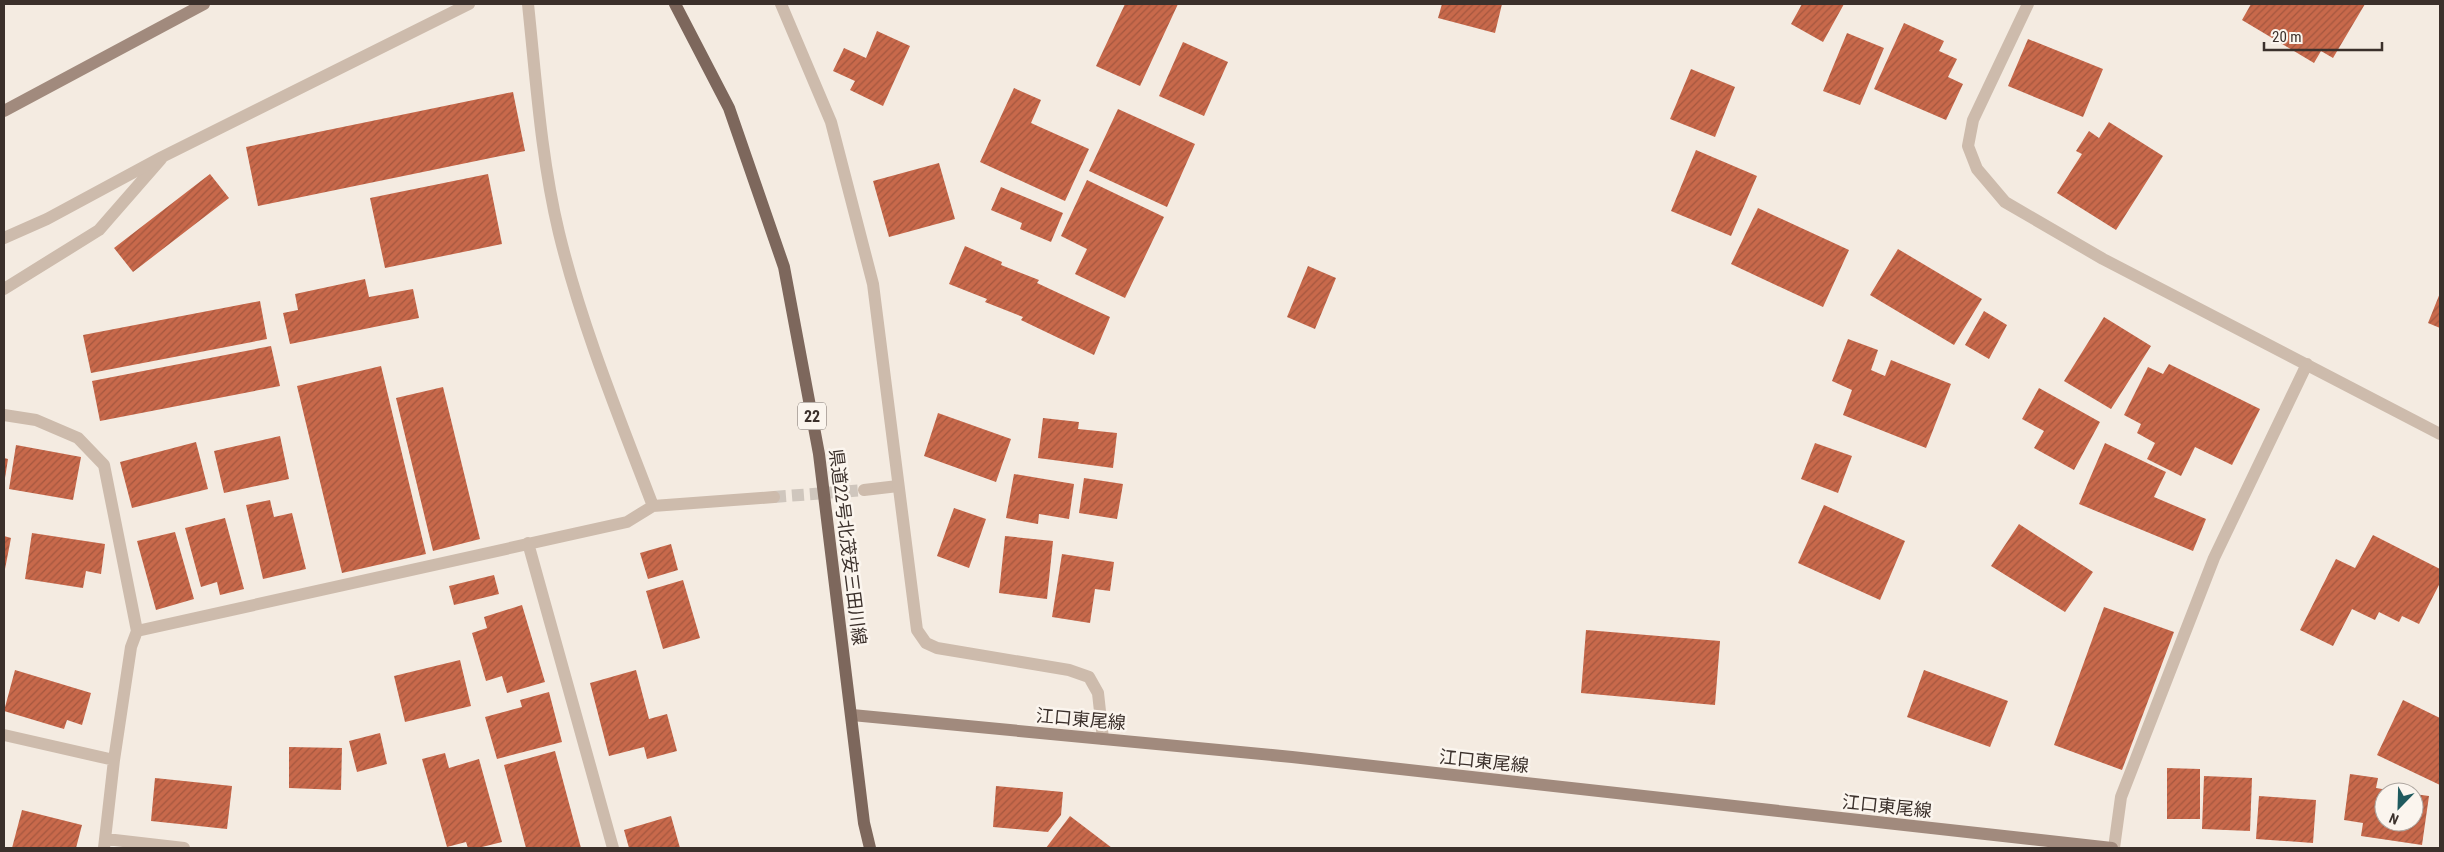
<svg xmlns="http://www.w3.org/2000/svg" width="2444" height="852" viewBox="0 0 2444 852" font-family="'Roboto Condensed','Noto Sans JP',sans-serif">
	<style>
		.building { fill: url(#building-hatch) }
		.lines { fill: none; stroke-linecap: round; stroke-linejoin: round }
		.minor-tunnel { stroke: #cfc6bd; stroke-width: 12; stroke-dasharray: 12 6; stroke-linecap: butt }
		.minor { stroke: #cdbbac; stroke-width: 12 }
		.tertiary { stroke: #cdbbac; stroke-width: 12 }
		.secondary { stroke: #a18a7d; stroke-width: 12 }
		.primary { stroke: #7d675c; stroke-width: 12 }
		.labels { text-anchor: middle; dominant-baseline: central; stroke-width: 5; stroke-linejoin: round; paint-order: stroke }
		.shield { fill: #fbf5ee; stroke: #756b66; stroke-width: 1 }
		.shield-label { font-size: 16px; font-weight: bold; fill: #3b302b }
		.street-label { font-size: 18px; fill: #3b302b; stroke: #fbf5ee }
	</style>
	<defs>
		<pattern id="building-hatch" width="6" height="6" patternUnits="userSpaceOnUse" patternTransform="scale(1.25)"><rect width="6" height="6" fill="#c8694b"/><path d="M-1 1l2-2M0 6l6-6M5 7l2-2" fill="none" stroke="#a4573f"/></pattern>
	</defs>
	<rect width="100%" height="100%" fill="#f4ebe1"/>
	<path class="building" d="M 1125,4 L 1178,4 L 1140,86 L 1096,66 Z
		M 1442,4 L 1502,4 L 1495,33 L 1438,18 Z
		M 1802,4 L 1844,4 L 1823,42 L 1791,24 Z
		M 2251,4 L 2365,4 L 2333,58 L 2321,51 L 2314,63 L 2242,20 Z
		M 1904,23 L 1944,41 L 1939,51 L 1957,59 L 1948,77 L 1963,84 L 1946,120 L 1874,89 Z
		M 877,31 L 910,46 L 883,106 L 850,90 L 855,81 L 833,71 L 844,48 L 866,58 Z
		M 1847,33 L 1884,48 L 1860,105 L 1823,91 Z
		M 2028,39 L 2103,69 L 2083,117 L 2008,86 Z
		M 1183,42 L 1228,62 L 1204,116 L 1159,96 Z
		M 1691,69 L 1735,87 L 1715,137 L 1670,119 Z
		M 1014,88 L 1041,100 L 1031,123 L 1089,149 L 1065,201 L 980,162 Z
		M 513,92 L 525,151 L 258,206 L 246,147 Z
		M 1118,109 L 1195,144 L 1167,207 L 1089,171 Z
		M 2109,122 L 2163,156 L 2116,230 L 2057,193 L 2082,154 L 2076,151 L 2089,131 L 2099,138 Z
		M 1696,150 L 1757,176 L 1731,236 L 1671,211 Z
		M 939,163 L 955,219 L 889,237 L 873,181 Z
		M 210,174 L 229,198 L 133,272 L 114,248 Z
		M 488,174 L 502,244 L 385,268 L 370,198 Z
		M 1087,180 L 1164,217 L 1125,298 L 1075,274 L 1087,249 L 1061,236 Z
		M 1001,187 L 1063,213 L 1051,242 L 1020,229 L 1022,223 L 991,210 Z
		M 1758,208 L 1849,250 L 1823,307 L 1731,264 Z
		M 965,246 L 1002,262 L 1001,265 L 1039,280 L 1037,283 L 1110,317 L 1094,355 L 1021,320 L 1023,317 L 985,302 L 987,299 L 949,284 Z
		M 1898,249 L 1982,299 L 1954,345 L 1870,295 Z
		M 1308,266 L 1336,278 L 1315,329 L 1287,317 Z
		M 365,279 L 369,297 L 413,289 L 419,318 L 290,344 L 283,313 L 298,310 L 295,294 Z
		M 2440,293 L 2440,328 L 2428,323 Z
		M 260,301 L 267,339 L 91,373 L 83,335 Z
		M 1984,311 L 2007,325 L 1989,359 L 1965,345 Z
		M 2104,317 L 2151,346 L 2111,409 L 2064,381 Z
		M 1848,339 L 1878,350 L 1871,370 L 1885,376 L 1891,360 L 1951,384 L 1926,448 L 1843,415 L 1852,390 L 1832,381 Z
		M 271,346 L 280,386 L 100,421 L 92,381 Z
		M 2169,364 L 2260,409 L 2232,465 L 2195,447 L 2181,476 L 2147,459 L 2155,443 L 2137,433 L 2141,424 L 2124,415 L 2148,367 L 2163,374 Z
		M 381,366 L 426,554 L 342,573 L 297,386 Z
		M 443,387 L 480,539 L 433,551 L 396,398 Z
		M 2039,388 L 2100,422 L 2074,470 L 2034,448 L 2044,431 L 2022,419 Z
		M 938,413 L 1011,439 L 996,482 L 924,456 Z
		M 1043,418 L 1079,422 L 1078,429 L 1117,433 L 1113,468 L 1038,458 Z
		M 280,436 L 289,479 L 224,493 L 214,451 Z
		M 196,442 L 208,489 L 132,508 L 120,462 Z
		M 1815,443 L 1852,456 L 1838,493 L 1801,479 Z
		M 2105,443 L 2166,472 L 2154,497 L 2206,519 L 2193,551 L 2079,504 Z
		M 16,445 L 81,457 L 73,500 L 9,489 Z
		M 4,458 L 8,459 L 5,478 L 4,478 Z
		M 1014,474 L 1074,484 L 1069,519 L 1039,514 L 1038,524 L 1006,518 Z
		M 1084,478 L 1123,484 L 1117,519 L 1079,513 Z
		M 270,500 L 274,517 L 292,513 L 306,569 L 263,579 L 246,505 Z
		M 1824,505 L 1905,541 L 1880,600 L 1798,563 Z
		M 954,508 L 986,519 L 969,568 L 937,556 Z
		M 225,518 L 244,589 L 220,595 L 217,582 L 201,587 L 185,528 Z
		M 2019,524 L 2093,572 L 2065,612 L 1991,566 Z
		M 175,532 L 194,599 L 156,610 L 137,541 Z
		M 32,533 L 105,544 L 101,574 L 86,571 L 83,588 L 25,579 Z
		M 2373,535 L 2440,569 L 2440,583 L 2419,624 L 2402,616 L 2399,622 L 2379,612 L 2375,620 L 2352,609 L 2333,646 L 2300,630 L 2336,559 L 2355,568 Z
		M 4,536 L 11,538 L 5,569 L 4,569 Z
		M 1005,536 L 1053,541 L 1047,599 L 999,593 Z
		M 671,544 L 678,570 L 648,579 L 640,553 Z
		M 1062,554 L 1114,562 L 1110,591 L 1095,589 L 1090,623 L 1052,617 Z
		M 494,575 L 499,594 L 454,605 L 449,586 Z
		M 683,580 L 700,638 L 663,649 L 646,591 Z
		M 522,605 L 545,682 L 507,693 L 502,676 L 486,681 L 472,633 L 487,628 L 484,617 Z
		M 2104,607 L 2174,632 L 2122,770 L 2054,745 Z
		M 1586,630 L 1720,641 L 1715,705 L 1581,693 Z
		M 460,660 L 471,706 L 405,722 L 394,676 Z
		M 15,670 L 91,693 L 82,725 L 67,720 L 64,729 L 4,711 Z
		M 636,670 L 649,719 L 667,714 L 677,751 L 647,759 L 644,747 L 609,756 L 590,683 Z
		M 1924,670 L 2008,701 L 1990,747 L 1907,717 Z
		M 549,692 L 562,742 L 497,759 L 485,717 L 522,707 L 520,700 Z
		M 2403,700 L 2440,718 L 2440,785 L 2377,755 Z
		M 380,733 L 387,764 L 357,772 L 349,741 Z
		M 289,747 L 342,748 L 341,790 L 289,788 Z
		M 555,751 L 581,848 L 526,848 L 504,765 Z
		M 445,753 L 449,768 L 479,759 L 502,842 L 478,848 L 468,848 L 466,842 L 447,847 L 422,759 Z
		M 2167,768 L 2200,769 L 2200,819 L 2167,819 Z
		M 2350,774 L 2378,778 L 2376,788 L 2394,791 L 2384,792 L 2384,822 L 2414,822 L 2414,794 L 2429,796 L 2422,845 L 2361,836 L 2363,823 L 2344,820 Z
		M 2204,776 L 2252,778 L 2250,831 L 2202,829 Z
		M 155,778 L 232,786 L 227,829 L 151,821 Z
		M 996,786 L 1063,792 L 1061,815 L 1048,832 L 993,827 Z
		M 2259,796 L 2316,800 L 2313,843 L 2256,839 Z
		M 22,810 L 82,825 L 76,848 L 12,848 Z
		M 671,816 L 680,848 L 629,848 L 624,830 Z
		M 1070,816 L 1112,848 L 1046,848 Z"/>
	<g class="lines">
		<path class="minor-tunnel" d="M 774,497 L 864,490"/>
		<path class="minor" d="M 528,4 C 536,80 541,158 559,233 C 582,327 619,417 653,506
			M 2028,4 L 1973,120 L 1968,146 L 1977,169 L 2005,202 L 2103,259 L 2440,434
			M 4,289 L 99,230 L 161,159
			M 4,415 L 36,420 L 78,438 L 104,465 L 137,631
			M 864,490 L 898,486
			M 528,543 L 613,848
			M 4,735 L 114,760
			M 106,839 L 184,848
			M 104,848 L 114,760 L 131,647 L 137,631 L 627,522 L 653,506 L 774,497
			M 2114,848 L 2121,797 L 2214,558 L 2307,364"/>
		<path class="tertiary" d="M 781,4 L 831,122 L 873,284 L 917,630 L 926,643 L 937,648 L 1069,670 L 1089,677 L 1098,693 L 1103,739
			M 4,238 L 47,219 L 162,157 L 469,4"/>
		<path class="secondary" d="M 4,111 L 204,4
			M 852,715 L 1292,757 L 2112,848"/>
		<path class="primary" d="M 675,4 L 729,108 L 784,267 L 819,454 L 864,823 L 870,848"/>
	</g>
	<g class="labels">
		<rect class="shield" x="798" y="402.5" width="28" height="27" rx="4"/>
		<g class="shield-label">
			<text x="812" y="416">22</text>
		</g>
		<g class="street-label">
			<text transform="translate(848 547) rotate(83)">県道22号北茂安三田川線</text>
			<text transform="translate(1081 719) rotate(5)">江口東尾線</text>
			<text transform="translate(1484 761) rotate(6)">江口東尾線</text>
			<text transform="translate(1887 806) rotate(6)">江口東尾線</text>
		</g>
	</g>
	<rect width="2444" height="852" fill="none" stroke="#3b302b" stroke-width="10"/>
	<g transform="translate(2399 807) rotate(203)"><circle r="24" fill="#fbf5ee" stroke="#aea6a0"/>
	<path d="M0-4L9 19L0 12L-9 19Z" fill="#1f5a5e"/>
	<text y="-8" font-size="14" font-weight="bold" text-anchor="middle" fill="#3b302b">N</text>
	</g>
	<path d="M2264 42v8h118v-8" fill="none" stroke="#3b302b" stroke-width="2.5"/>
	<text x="2272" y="42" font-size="15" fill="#3b302b" stroke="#fbf5ee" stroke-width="4" paint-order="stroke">20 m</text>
</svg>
